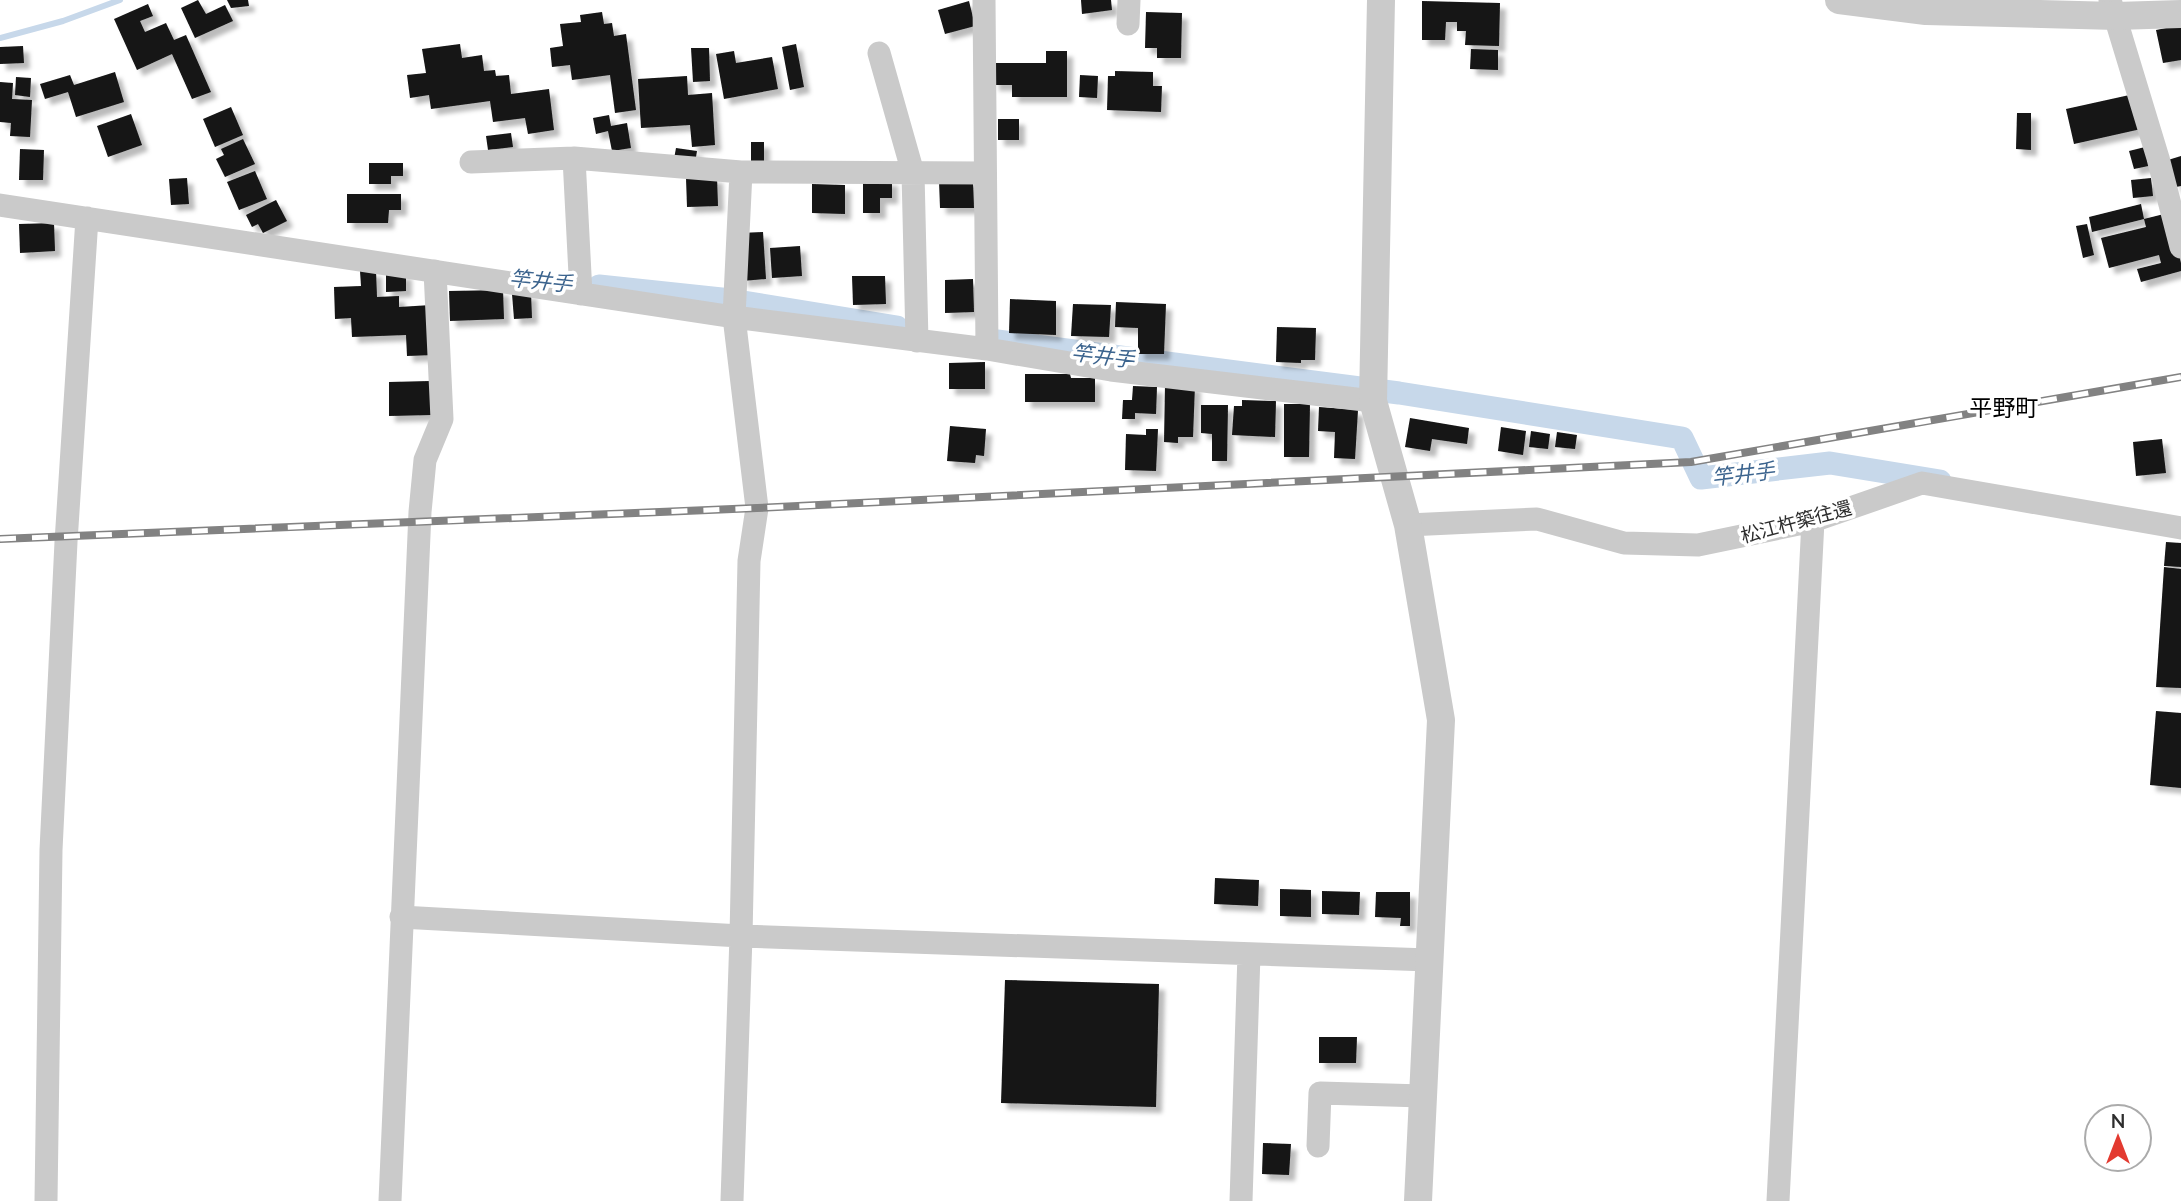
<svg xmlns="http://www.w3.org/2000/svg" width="2181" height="1201" viewBox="0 0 2181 1201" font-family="Lato,'Noto Sans JP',sans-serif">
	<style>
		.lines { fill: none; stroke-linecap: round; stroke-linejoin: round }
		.stream { stroke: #c7d8ea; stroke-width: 6 }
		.canal { stroke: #c7d8ea; stroke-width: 23 }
		.building { fill: #141414; filter: url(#shadow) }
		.minor { stroke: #cacaca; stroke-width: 23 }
		.tertiary { stroke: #cacaca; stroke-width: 28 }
		.rail-casing { stroke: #828282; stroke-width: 8 }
		.rail { stroke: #fff; stroke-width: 5; stroke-dasharray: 16; stroke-linecap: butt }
		.labels { text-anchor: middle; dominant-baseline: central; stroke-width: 7; stroke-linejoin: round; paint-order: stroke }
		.street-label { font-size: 19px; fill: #2d2d2d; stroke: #fff }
		.water-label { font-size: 21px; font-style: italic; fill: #3c648e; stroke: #fff }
		.quarter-label { font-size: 23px; fill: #000; stroke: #fff }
	</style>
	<defs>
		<filter id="shadow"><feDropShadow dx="6" dy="6" stdDeviation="2" flood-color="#0004"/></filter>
	</defs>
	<rect width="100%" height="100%" fill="#fff"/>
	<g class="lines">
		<path class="stream" d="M 0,38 L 63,21 L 120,0"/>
		<path class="canal" d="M 599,286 L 731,300 L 897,327
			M 997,341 L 1399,393 L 1682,438 L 1701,478 L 1830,463 L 1940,481"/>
	</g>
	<path class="building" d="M 198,0 L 206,14 L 225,5 L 233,21 L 195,38 L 181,8 Z
		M 227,0 L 248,0 L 249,6 L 231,8 Z
		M 1081,0 L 1111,0 L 1112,10 L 1082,14 Z
		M 969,1 L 975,26 L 945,34 L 938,10 Z
		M 1422,1 L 1500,3 L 1499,46 L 1465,45 L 1466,31 L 1457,31 L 1457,22 L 1446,22 L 1445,40 L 1422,40 Z
		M 148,4 L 153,16 L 140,21 L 145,32 L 166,23 L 174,40 L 186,35 L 211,92 L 192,99 L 172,54 L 137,70 L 114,19 Z
		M 602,12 L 604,24 L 612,23 L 614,36 L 626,34 L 636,110 L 615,113 L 610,75 L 572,80 L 570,65 L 552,67 L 550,48 L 563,46 L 560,24 L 581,22 L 580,15 Z
		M 1146,12 L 1182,13 L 1181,58 L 1157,58 L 1157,48 L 1145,48 Z
		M 2181,25 L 2181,60 L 2163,63 L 2156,30 Z
		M 460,44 L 462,58 L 482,55 L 484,71 L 495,70 L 496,76 L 509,75 L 511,94 L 549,89 L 554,130 L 528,134 L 525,118 L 493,122 L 490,101 L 431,109 L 429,95 L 410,98 L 407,75 L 426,73 L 422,49 Z
		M 796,44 L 804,87 L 790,90 L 782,47 Z
		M 23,46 L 24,63 L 0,64 L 0,47 Z
		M 691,48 L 709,48 L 710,81 L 693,82 Z
		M 1471,49 L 1498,50 L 1498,70 L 1470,69 Z
		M 734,51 L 736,63 L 772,57 L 778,89 L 724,99 L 716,54 Z
		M 1046,51 L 1067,51 L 1067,97 L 1012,97 L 1012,85 L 993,85 L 993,63 L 1046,63 Z
		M 1115,71 L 1153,72 L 1153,86 L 1162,86 L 1161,112 L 1107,110 L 1108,76 L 1115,76 Z
		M 115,72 L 124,102 L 76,117 L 68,92 L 45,99 L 40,84 L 70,75 L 74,85 Z
		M 1080,75 L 1098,76 L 1097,98 L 1079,97 Z
		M 687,76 L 688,95 L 712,93 L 715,145 L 692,147 L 690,125 L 641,128 L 638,79 Z
		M 16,77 L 31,78 L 30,97 L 15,95 Z
		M 0,82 L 13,83 L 12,99 L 32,100 L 30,137 L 10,136 L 11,123 L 0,122 Z
		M 2134,94 L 2141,129 L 2074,144 L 2066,109 Z
		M 231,107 L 243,135 L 215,147 L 203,119 Z
		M 2017,113 L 2031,113 L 2031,150 L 2016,149 Z
		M 131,114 L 142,145 L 108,157 L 97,126 Z
		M 609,115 L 611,126 L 627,123 L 631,148 L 612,151 L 608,131 L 596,134 L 593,118 Z
		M 998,119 L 1019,119 L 1019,140 L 998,140 Z
		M 511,133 L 513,147 L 488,150 L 486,136 Z
		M 243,139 L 255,164 L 225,177 L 216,159 L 224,155 L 221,149 Z
		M 751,142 L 764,142 L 764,164 L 751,164 Z
		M 2149,146 L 2153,165 L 2134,169 L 2129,151 Z
		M 676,148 L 697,151 L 695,163 L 674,159 Z
		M 20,149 L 44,150 L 43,180 L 19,180 Z
		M 2181,156 L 2181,186 L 2176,187 L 2168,160 Z
		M 369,163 L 403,163 L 403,176 L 391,176 L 391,184 L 369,184 Z
		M 255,171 L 267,199 L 239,210 L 227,182 Z
		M 717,177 L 718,206 L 687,207 L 686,178 Z
		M 187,178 L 189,204 L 171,205 L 169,179 Z
		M 2151,178 L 2153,196 L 2133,198 L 2131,180 Z
		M 863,180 L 892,180 L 892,198 L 880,198 L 880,213 L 863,213 Z
		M 939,181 L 973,181 L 974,208 L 940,208 Z
		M 812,184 L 845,185 L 845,214 L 812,213 Z
		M 347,194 L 401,194 L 401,210 L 389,210 L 388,223 L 347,223 Z
		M 276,200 L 287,221 L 263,233 L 258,224 L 252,227 L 246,215 Z
		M 2141,204 L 2144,219 L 2092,232 L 2089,217 Z
		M 2168,213 L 2181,263 L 2181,271 L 2141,282 L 2137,269 L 2161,263 L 2159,255 L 2109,268 L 2101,238 L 2146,227 L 2144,219 Z
		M 54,223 L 55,251 L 20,253 L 19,224 Z
		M 2087,224 L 2094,255 L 2083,258 L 2076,226 Z
		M 763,232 L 766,279 L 742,281 L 739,233 Z
		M 800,246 L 802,276 L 772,278 L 770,248 Z
		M 360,271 L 376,271 L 377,297 L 399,296 L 399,307 L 431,305 L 433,355 L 407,356 L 406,335 L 352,337 L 351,318 L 335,319 L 334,287 L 361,286 Z
		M 406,273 L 406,291 L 386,292 L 386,274 Z
		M 852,276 L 885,276 L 886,304 L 853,305 Z
		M 973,279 L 974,312 L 945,313 L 945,280 Z
		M 503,290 L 504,319 L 450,321 L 449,291 Z
		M 531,293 L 532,318 L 514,319 L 512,294 Z
		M 1010,299 L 1056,301 L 1056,335 L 1009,333 Z
		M 1116,302 L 1166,304 L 1164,354 L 1138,354 L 1138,328 L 1115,327 Z
		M 1073,304 L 1111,305 L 1109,337 L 1071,336 Z
		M 1277,327 L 1316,328 L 1315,360 L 1301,360 L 1301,363 L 1276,362 Z
		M 985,362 L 985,389 L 949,389 L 949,363 Z
		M 1025,374 L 1070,374 L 1071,378 L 1095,378 L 1095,402 L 1025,402 Z
		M 430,381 L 431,415 L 389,416 L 389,382 Z
		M 1165,385 L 1195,385 L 1193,437 L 1178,437 L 1178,443 L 1164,442 Z
		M 1133,386 L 1157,387 L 1156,414 L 1135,413 L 1135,419 L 1122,419 L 1123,400 L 1132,400 Z
		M 1242,400 L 1276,401 L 1275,437 L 1232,435 L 1234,406 L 1242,406 Z
		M 1284,404 L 1310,404 L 1309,457 L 1284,457 Z
		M 1201,405 L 1228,405 L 1227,461 L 1212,461 L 1212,434 L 1201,433 Z
		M 1319,407 L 1358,410 L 1355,459 L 1334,458 L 1335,432 L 1318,431 Z
		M 1410,418 L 1469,428 L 1467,444 L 1432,439 L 1430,451 L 1405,447 Z
		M 950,426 L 986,429 L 984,456 L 976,455 L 975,463 L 947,461 Z
		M 1501,427 L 1526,431 L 1523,455 L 1498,451 Z
		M 1146,429 L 1158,429 L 1156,471 L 1125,470 L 1126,434 L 1146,435 Z
		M 1531,431 L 1550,434 L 1548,449 L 1529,447 Z
		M 1557,432 L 1577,435 L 1575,449 L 1555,447 Z
		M 2162,439 L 2166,473 L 2136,476 L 2133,442 Z
		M 2166,542 L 2181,543 L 2181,567 L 2164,566 Z
		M 2164,567 L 2181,569 L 2181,688 L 2156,687 Z
		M 2156,711 L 2181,713 L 2181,788 L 2150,785 Z
		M 1215,878 L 1259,880 L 1258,906 L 1214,904 Z
		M 1280,889 L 1311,890 L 1311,917 L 1280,916 Z
		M 1322,891 L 1360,892 L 1359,915 L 1322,914 Z
		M 1376,892 L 1410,892 L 1410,926 L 1400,926 L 1401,918 L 1375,917 Z
		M 1005,980 L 1159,984 L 1156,1107 L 1001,1103 Z
		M 1319,1037 L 1357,1037 L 1356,1063 L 1319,1063 Z
		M 1263,1143 L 1291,1144 L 1289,1175 L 1262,1174 Z"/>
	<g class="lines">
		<path class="minor" d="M 984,0 L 987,349
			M 2110,0 L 2158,158 L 2181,247
			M 1128,24 L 1129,0
			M 879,53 L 913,173 L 917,341
			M 574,158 L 581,294
			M 471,162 L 574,158 L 741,172 L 985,173
			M 0,205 L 734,317 L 987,349 L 1111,370 L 1373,401
			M 1408,525 L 1537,519 L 1624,543 L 1698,545 L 1813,521 L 1922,483 L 2181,528
			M 401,917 L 741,936 L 1429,960
			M 1318,1146 L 1320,1093 L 1423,1096
			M 46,1201 L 51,850 L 66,542 L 87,218
			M 390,1201 L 420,512 L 425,460 L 442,419 L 435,271
			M 732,1201 L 741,936 L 749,561 L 757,508 L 734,317 L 741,172
			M 1241,1201 L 1249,954
			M 1778,1201 L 1813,521"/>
		<path class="tertiary" d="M 1381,0 L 1373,401 L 1408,525 L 1441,720 L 1418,1201
			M 1839,0 L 1926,11 L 2116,16 L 2181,14"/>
		<g class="rail-casing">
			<path id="rail" d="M 0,539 L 757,508 L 1691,462 L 2181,377"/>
		</g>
		<use href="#rail" class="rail"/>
	</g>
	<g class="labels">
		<g class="street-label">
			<text transform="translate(1796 521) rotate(-15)">松江杵築往還</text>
		</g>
		<g class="water-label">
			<text transform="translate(541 280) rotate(6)">竿井手</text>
			<text transform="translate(1103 355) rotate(7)">竿井手</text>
			<text transform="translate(1743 473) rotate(-7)">竿井手</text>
		</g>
		<g class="quarter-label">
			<text x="2004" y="407">平野町</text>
		</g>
	</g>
	<g transform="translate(2118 1138)"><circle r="33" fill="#ffffff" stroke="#ababab" stroke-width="2"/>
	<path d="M0-5L12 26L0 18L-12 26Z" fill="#e33a30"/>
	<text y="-10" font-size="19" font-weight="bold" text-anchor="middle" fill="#2d2d2d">N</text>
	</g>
</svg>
